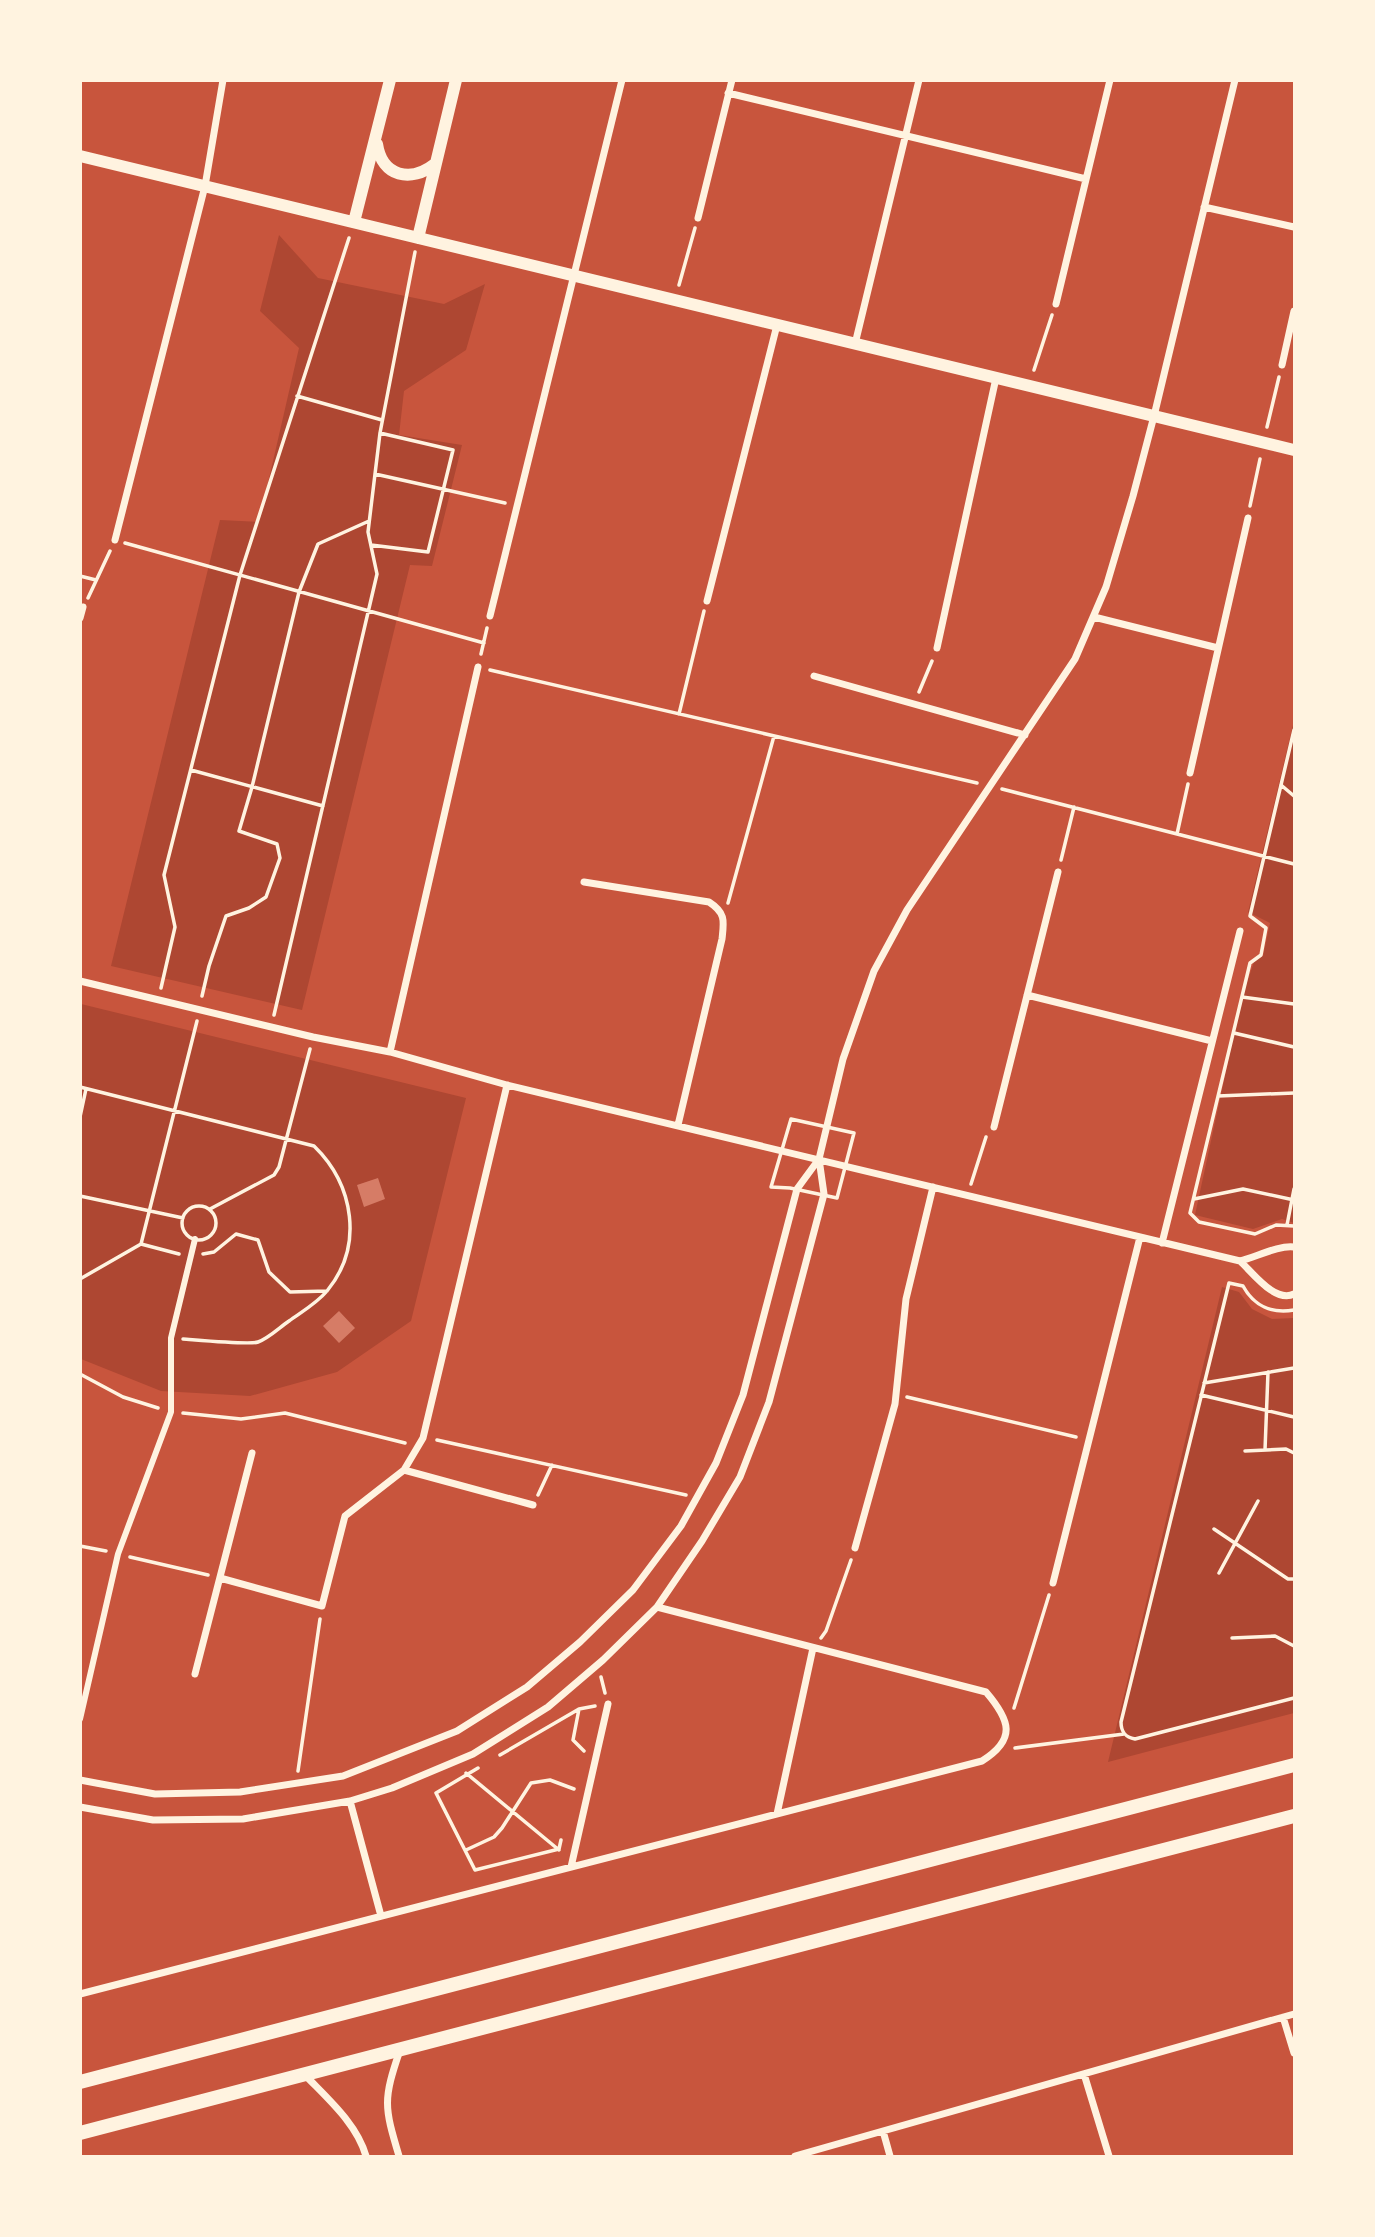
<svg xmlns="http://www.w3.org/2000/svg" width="1375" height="2237" viewBox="0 0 1375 2237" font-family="'Nunito Sans',sans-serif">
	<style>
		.green { fill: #ae4732 }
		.building { fill: #d67c66 }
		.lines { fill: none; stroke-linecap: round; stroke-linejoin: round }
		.path { stroke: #fff3e0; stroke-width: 3.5 }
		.pedestrian { stroke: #fff3e0; stroke-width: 6 }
		.minor { stroke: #fff3e0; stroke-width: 7 }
		.tertiary { stroke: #fff3e0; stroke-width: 12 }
		.secondary { stroke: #fff3e0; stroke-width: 14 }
	</style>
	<rect width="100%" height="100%" fill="#c8553d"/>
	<path class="green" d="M 279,235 L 318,278 L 444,304 L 485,284 L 466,350 L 404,391 L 399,435 L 462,445 L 432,566 L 410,565 L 302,1010 L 111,966 L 220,520 L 259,522 L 299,348 L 260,311 Z
		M 1294,721 L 1294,1223 L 1282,1219 L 1253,1229 L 1195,1215 L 1242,997 L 1254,962 L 1263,956 L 1270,923 L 1248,912 Z
		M 81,1004 L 466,1098 L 411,1321 L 337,1372 L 250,1396 L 161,1391 L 81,1359 Z
		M 1222,1287 L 1239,1292 L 1252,1309 L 1272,1319 L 1294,1318 L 1294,1713 L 1108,1762 Z"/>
	<path class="building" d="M 378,1178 L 385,1199 L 364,1207 L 357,1185 Z
		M 339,1311 L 355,1328 L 339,1343 L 323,1326 Z"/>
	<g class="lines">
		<path class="path" d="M 679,285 L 695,228
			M 1034,370 L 1052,315
			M 297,396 L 382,420
			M 1267,427 L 1279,377
			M 375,474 L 505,503
			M 1250,506 L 1260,459
			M 125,543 L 484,643
			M 371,545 L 428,552 L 453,450 L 380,433
			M 80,576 L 96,580
			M 88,598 L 110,551
			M 481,654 L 487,628
			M 490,670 L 977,783
			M 919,692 L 932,661
			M 679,714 L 704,611
			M 1294,730 L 1250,916 L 1266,928 L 1261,955 L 1250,963 L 1190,1213 L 1199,1222 L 1255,1234 L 1276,1225 L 1294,1226
			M 191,770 L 323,806
			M 1281,785 L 1294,796
			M 1002,789 L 1294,864
			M 1177,834 L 1188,784
			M 1061,860 L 1074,807
			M 728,903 L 774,736
			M 161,988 L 175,927 L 164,875 L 240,575 L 349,238
			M 202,996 L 209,966 L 226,916 L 249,908 L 266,897 L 280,858 L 277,844 L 239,831 L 252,787 L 299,592 L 318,544 L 369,521
			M 1242,997 L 1294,1004
			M 274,1015 L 377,574 L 368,532 L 375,474 L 380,433 L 415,252
			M 1234,1033 L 1294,1047
			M 80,1087 L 314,1146 C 354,1185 364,1246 327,1291 C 317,1303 303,1311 289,1321 C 280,1327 269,1338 258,1342 C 250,1345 197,1340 183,1339
			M 1218,1096 L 1294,1093
			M 80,1117 L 86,1089
			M 791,1119 L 854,1133 L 837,1198 L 790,1188 L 771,1187 Z
			M 971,1184 L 986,1137
			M 80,1196 L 183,1218
			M 1194,1199 L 1243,1189 L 1294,1200
			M182 1223a17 17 0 1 1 34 0a17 17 0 1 1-34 0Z
			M 210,1209 L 274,1175 L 279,1167 L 310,1049
			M 1287,1225 L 1294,1189
			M 179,1254 L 141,1244 L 197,1021
			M 203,1254 L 214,1252 L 236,1234 L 258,1240 L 269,1272 L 290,1292 L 327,1291
			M 80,1279 L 141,1244
			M 1294,1310 C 1272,1314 1254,1306 1243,1286 L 1229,1283 L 1121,1722 C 1121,1732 1125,1737 1135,1739 L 1294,1698
			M 80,1374 L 123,1397 L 158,1408
			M 1204,1383 L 1294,1368
			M 1201,1395 L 1294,1417
			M 907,1397 L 1076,1437
			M 183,1413 L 241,1419 L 285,1413 L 405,1443
			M 437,1440 L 686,1495
			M 1265,1450 L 1268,1372
			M 1245,1451 L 1286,1449 L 1294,1453
			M 538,1495 L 552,1465
			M 1214,1529 L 1288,1579 L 1294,1579
			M 80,1546 L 106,1551
			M 130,1557 L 208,1575
			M 1219,1573 L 1258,1501
			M 821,1638 L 826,1631 L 851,1560
			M 1232,1638 L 1275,1636 L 1294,1646
			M 601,1677 L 605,1693
			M 1014,1708 L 1049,1595
			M 579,1709 L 573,1740 L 584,1751
			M 1015,1748 L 1124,1734
			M 500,1755 L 579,1709 L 595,1706
			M 478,1768 L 436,1793 L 475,1870 L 559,1849 L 561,1840
			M 298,1771 L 320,1619
			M 466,1773 L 559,1850
			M 466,1850 L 494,1837 L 502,1828 L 531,1783 L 550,1780 L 574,1789"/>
		<path class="pedestrian" d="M 80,1719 L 118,1554 L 171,1412 L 171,1338 L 195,1239"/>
		<path class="minor" d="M 728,93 L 1086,179
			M 1204,207 L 1294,227
			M 698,218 L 732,80
			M 1056,304 L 1110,80
			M 855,344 L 919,80
			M 1282,365 L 1294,311
			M 115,540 L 205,186 L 223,80
			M 707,601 L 777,325
			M 490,616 L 622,80
			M 1094,617 L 1218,648
			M 80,618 L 83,607
			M 937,648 L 996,378
			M 814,676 L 1025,735
			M 1190,773 L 1248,518
			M 584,882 L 709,902 C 726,913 724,921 722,939 L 678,1125
			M 80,981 L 313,1037 L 390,1052 L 507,1085 L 1240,1261 C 1254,1274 1275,1303 1294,1294
			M 1027,995 L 1212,1041
			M 390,1052 L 478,667
			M 994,1127 L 1058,872
			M 1162,1243 L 1240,931
			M 1240,1261 C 1256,1257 1279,1245 1294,1247
			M 404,1470 L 533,1505
			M 855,1548 L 895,1404 L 906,1299 L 933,1187
			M 220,1578 L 322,1606 L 345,1516 L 404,1470 L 423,1438 L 507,1085
			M 1053,1583 L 1140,1237
			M 195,1674 L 252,1453
			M 80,1780 L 155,1794 L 240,1792 L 343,1776 L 457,1731 L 527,1687 L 580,1642 L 633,1590 L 681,1526 L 716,1463 L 743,1395 L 797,1189 L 819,1159
			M 350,1801 L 381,1916
			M 80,1807 L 153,1820 L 243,1819 L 350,1801 L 392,1788 L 473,1754 L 548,1707 L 603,1660 L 657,1607 L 702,1541 L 740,1477 L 769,1402 L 824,1194 L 819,1159 L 843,1059 L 874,971 L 907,910 L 1075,659 L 1106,587 L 1133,496 L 1154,416 L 1235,80
			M 777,1814 L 813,1648
			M 571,1867 L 608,1704
			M 80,1994 L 982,1761 C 1017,1739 1010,1720 986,1692 L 657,1607
			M 1283,2017 L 1294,2053
			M 1084,2074 L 1109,2156
			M 305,2075 C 328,2099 357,2124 366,2156
			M 883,2131 L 890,2156
			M 399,2156 C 384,2106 383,2100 400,2050
			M 795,2156 L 1294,2014"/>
		<path class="tertiary" d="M 377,144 C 382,177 411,183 435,164
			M 80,156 L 1294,450
			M 354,222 L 390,80
			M 418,238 L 456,80"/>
		<path class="secondary" d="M 80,2082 L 1294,1765
			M 80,2133 L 1294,1816"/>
	</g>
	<rect width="1375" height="2237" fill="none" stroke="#fff3e0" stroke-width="164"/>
</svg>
